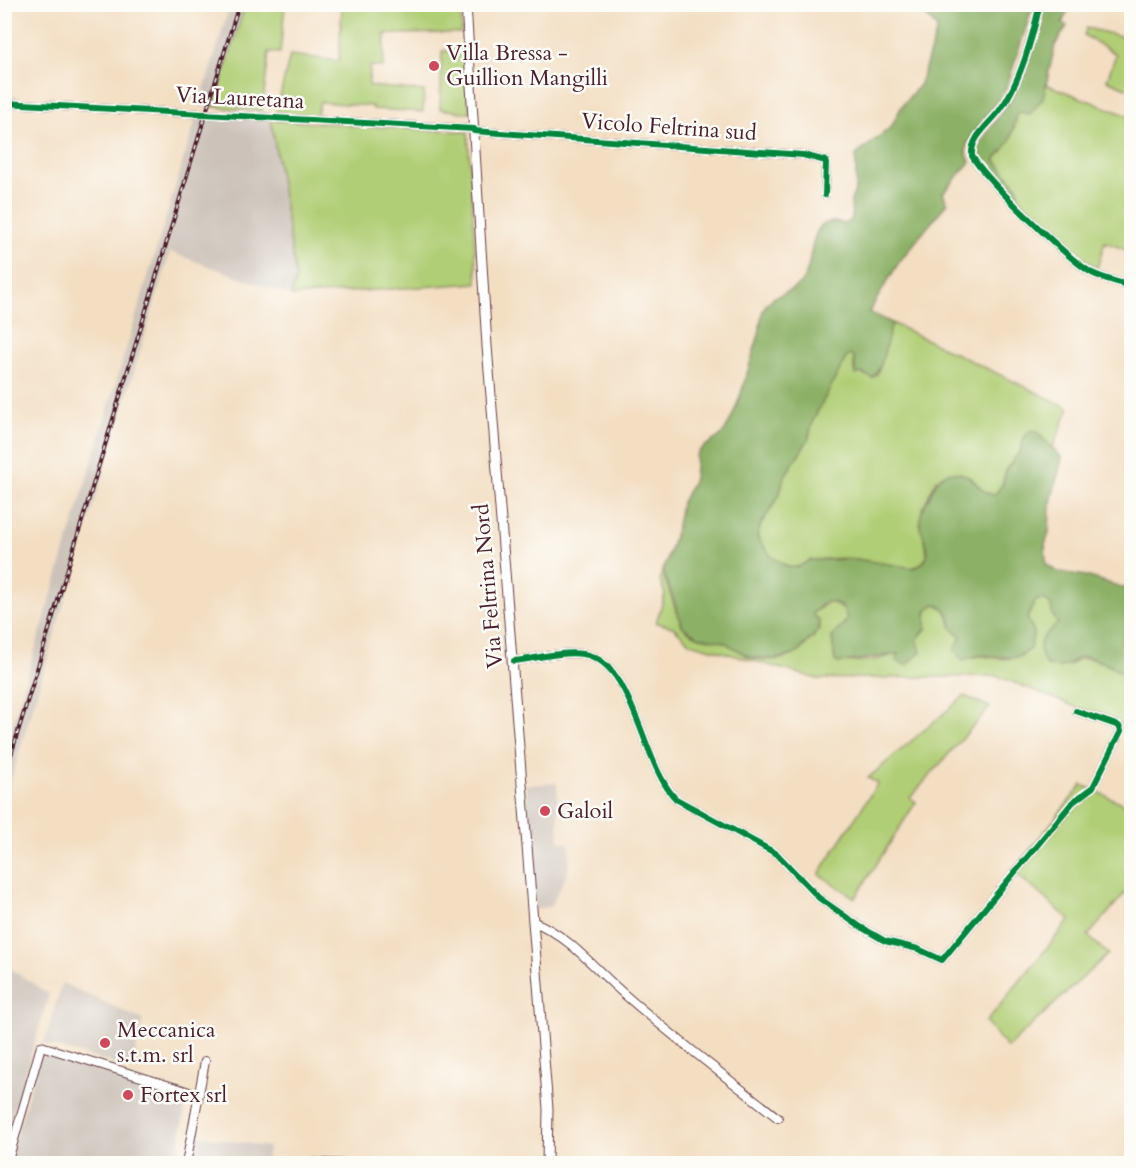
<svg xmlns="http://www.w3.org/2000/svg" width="1136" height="1168" viewBox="0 0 1136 1168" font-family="Cardo,serif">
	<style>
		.industrial { fill: #ccc2b9 }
		.green { fill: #b0ce75; stroke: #7d7650; stroke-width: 1.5 }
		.forest { fill: #8cb166; stroke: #6b6848; stroke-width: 1.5 }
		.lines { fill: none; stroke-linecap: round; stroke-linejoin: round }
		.minor-casing { stroke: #633c42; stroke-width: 10 }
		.major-casing { stroke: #633c42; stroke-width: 11 }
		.minor { stroke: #fff; stroke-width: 8 }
		.major { stroke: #fff; stroke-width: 9 }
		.rail-casing { stroke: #4a1f2b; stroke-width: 4 }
		.rail { stroke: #fdfcf7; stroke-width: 1.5; stroke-dasharray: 4.5; stroke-linecap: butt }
		.cycleway-casing { stroke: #fdfcf7; stroke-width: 10 }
		.cycleway { stroke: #00873e; stroke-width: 6 }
		.poi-dot { fill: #d1495b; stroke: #fdfcf7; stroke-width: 2 }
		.labels { text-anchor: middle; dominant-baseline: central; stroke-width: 5; stroke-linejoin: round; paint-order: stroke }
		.poi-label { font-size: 22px; fill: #4a1f2b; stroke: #fdfcf7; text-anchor: start }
		.street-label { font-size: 22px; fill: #4a1f2b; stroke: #fdfcf7 }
	</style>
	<rect width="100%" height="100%" fill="#fdfcf7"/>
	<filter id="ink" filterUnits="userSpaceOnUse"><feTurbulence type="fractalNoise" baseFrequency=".0167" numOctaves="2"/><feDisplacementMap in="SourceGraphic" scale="12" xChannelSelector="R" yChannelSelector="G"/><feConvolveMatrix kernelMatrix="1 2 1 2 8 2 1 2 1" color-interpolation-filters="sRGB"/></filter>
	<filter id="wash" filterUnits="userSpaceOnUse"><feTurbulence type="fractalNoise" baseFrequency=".008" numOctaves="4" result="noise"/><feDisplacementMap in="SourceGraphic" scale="24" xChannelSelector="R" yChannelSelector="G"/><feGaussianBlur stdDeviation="1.35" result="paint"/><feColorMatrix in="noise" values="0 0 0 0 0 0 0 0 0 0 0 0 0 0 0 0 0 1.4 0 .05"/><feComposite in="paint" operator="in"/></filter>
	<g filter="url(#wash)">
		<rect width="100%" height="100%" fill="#f3dec2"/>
		<path class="industrial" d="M 230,5 L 245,5 L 214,107 L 199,106 Z
			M 197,115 L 271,120 L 296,278 L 291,296 L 170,252 L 5,799 L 5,749 Z
			M 557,783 L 559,841 L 570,844 L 568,872 L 551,906 L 534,910 L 526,785 Z
			M 5,965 L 49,994 L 5,1143 Z
			M 62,983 L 143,1020 L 132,1069 L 44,1044 Z
			M 40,1054 L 187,1093 L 177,1163 L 8,1164 Z
			M 196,1135 L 268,1147 L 266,1163 L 192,1163 Z"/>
		<path class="green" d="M 245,5 L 285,5 L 280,53 L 269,52 L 262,111 L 214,107 Z
			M 342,5 L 460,5 L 462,33 L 385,34 L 383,67 L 370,66 L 369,86 L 424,91 L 423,112 L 373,109 L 372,106 L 320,102 L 316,118 L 275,117 L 290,55 L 339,61 Z
			M 1087,28 L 1128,38 L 1131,30 L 1131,90 L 1107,80 L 1116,54 L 1084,35 Z
			M 465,50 L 470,113 L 440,109 L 442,51 Z
			M 1045,84 L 1131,117 L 1131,252 L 1105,242 L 1097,268 L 1077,254 L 1018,197 L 1018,188 L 995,160 L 1012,136 L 1018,112 C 1031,110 1043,98 1045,84 Z
			M 271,120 L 468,132 L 477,283 L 291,296 L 296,278 Z
			M 892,323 L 1069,408 L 1052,449 L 1036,431 L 1027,433 L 1021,450 L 1006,470 L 1001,488 L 994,495 L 984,492 L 971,478 L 937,479 L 922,509 L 920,528 L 925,536 L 927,555 C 918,581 875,561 856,559 C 844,557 827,559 815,560 C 805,560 800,570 789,567 C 775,562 762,550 757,537 L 761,524 L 779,496 L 784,477 L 808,440 L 813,420 L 846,358 L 850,355 L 854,357 L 854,370 L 864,375 L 877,375 Z
			M 662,571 L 681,624 C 691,639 707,636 722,641 C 731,644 739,652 747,656 C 759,662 786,661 797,653 C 804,648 807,642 814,637 L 812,614 L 830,601 L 845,611 L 847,620 L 832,637 L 835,660 C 863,665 911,659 923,627 C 927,618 924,609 934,604 C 949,606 947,620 954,630 C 956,633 959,634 961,637 L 958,645 L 972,658 C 981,654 987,657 996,658 C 1028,662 1039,647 1027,618 L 1035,601 L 1044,599 L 1051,605 L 1058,625 C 1041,635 1036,648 1047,666 L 1070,665 C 1087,647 1113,670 1131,677 L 1131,729 L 997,676 L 818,679 L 690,643 L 673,627 L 656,623 L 665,594 L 660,580 Z
			M 964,696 L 990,707 L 910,798 L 916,802 L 855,898 L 819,874 L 878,783 L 868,778 Z
			M 1082,785 L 1131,807 L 1131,886 L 1088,936 L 1108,954 L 1007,1048 L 986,1022 L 1070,920 L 1013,871 Z"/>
		<path class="forest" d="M 915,5 L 1033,5 L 1006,89 L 967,144 L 966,152 L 970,162 L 943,193 L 947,203 L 899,262 L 869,312 L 892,323 L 881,365 L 873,378 L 860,373 L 856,375 L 854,357 L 850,355 L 846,358 L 813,420 L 808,440 L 784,477 L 779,496 L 761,524 L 757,537 L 772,557 L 788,567 L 798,567 L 810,560 L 856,559 L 914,568 C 919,566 926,562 927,556 C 930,544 921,535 920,525 C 919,516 922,511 926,503 C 935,487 937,468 960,473 C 975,476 979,493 994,495 L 1003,484 L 1006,470 L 1021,450 L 1024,437 L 1031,430 L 1036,431 L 1062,458 L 1050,506 L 1049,532 L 1045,545 L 1046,564 L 1058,572 L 1086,576 L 1131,590 L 1131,677 C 1116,671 1099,657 1082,657 C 1069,658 1074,670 1047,666 C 1034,645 1040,636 1058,624 L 1052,614 L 1051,605 L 1044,599 L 1035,601 L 1027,618 L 1034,631 L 1030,649 C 1013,666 996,652 977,656 C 973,657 968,659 963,660 L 956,653 L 955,648 L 961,637 L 951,627 C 953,618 944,605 934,604 L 926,612 L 926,629 L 917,639 L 921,652 L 907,665 L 898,662 L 896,658 L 898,654 L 838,663 L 835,661 L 832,637 L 847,620 C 846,608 837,600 825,602 L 812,614 L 819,620 L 819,630 L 794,655 L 774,659 L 750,657 L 722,641 L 699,637 L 683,627 L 663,571 L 676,531 L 681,504 L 694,479 L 696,456 C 702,443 720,441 726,429 C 742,399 748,367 759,335 C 761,326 760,316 764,308 C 772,292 795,294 804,279 C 816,257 805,212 845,224 L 852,219 L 851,201 L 856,188 L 856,155 L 891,127 L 902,106 L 920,84 L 937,30 L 935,25 Z
			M 1042,5 L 1071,5 L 1062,23 L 1067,26 L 1055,45 L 1043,98 L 1030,114 L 1018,112 L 1010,141 L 995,160 L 1018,189 L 1018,197 L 978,157 L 975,151 L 1015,93 Z"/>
	</g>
	<g filter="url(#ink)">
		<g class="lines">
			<g class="minor-casing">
				<path id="minor" d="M 1040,4 C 1032,38 1021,81 1000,110 C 990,124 970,137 972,156 C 985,179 1069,260 1092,273 C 1104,279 1119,282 1132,287
					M 4,103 L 474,129
					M 474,131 L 803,155 L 826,161 L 825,195
					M 514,661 C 535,659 561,651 583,654 C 635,661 641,764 676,799 L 777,854 L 819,898 L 859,926 L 885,941 L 918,949 L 942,960 L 1073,802 L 1093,787 L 1121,731 L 1119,726 L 1076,711
					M 534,922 C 568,935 596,970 624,994 C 673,1037 726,1077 778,1118
					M 300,1162 L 350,1164
					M 7,1164 L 41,1046 L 199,1095
					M 186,1164 L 205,1061"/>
			</g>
			<g class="major-casing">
				<path id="major" d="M 466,4 L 487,346 L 548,1109 L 547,1164"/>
			</g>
			<use href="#minor" class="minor"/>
			<use href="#major" class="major"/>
			<g class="rail-casing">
				<path id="rail" d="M 4,778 L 239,4"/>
			</g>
			<use href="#rail" class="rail"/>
			<g class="cycleway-casing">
				<path id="cycleway" d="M 1040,4 C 1032,38 1021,81 1000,110 C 990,124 970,137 972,156 C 985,179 1069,260 1092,273 C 1104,279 1119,282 1132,287
					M 4,103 L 474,129
					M 474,131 L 803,155 L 826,161 L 825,195
					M 514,661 C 535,659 561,651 583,654 C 635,661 641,764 676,799 L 777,854 L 819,898 L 859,926 L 885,941 L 918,949 L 942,960 L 1073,802 L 1093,787 L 1121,731 L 1119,726 L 1076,711"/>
			</g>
			<use href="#cycleway" class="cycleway"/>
		</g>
	</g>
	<g class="poi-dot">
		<circle cx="434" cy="66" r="6"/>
		<circle cx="545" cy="811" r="6"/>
		<circle cx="105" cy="1043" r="6"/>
		<circle cx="128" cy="1095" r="6"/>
	</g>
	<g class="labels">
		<g class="poi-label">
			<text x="446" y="53">Villa Bressa -<tspan x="446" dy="25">Guillion Mangilli</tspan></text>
			<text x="557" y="811">Galoil</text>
			<text x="117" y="1030">Meccanica<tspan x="117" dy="25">s.t.m. srl</tspan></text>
			<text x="140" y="1095">Fortex srl</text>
		</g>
		<g class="street-label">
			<text transform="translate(240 98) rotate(3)">Via Lauretana</text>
			<text transform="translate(669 127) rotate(4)">Vicolo Feltrina sud</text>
			<text transform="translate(488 586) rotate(-95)">Via Feltrina Nord</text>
		</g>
	</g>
	<rect width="1136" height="1168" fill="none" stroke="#fdfcf7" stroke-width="24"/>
</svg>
